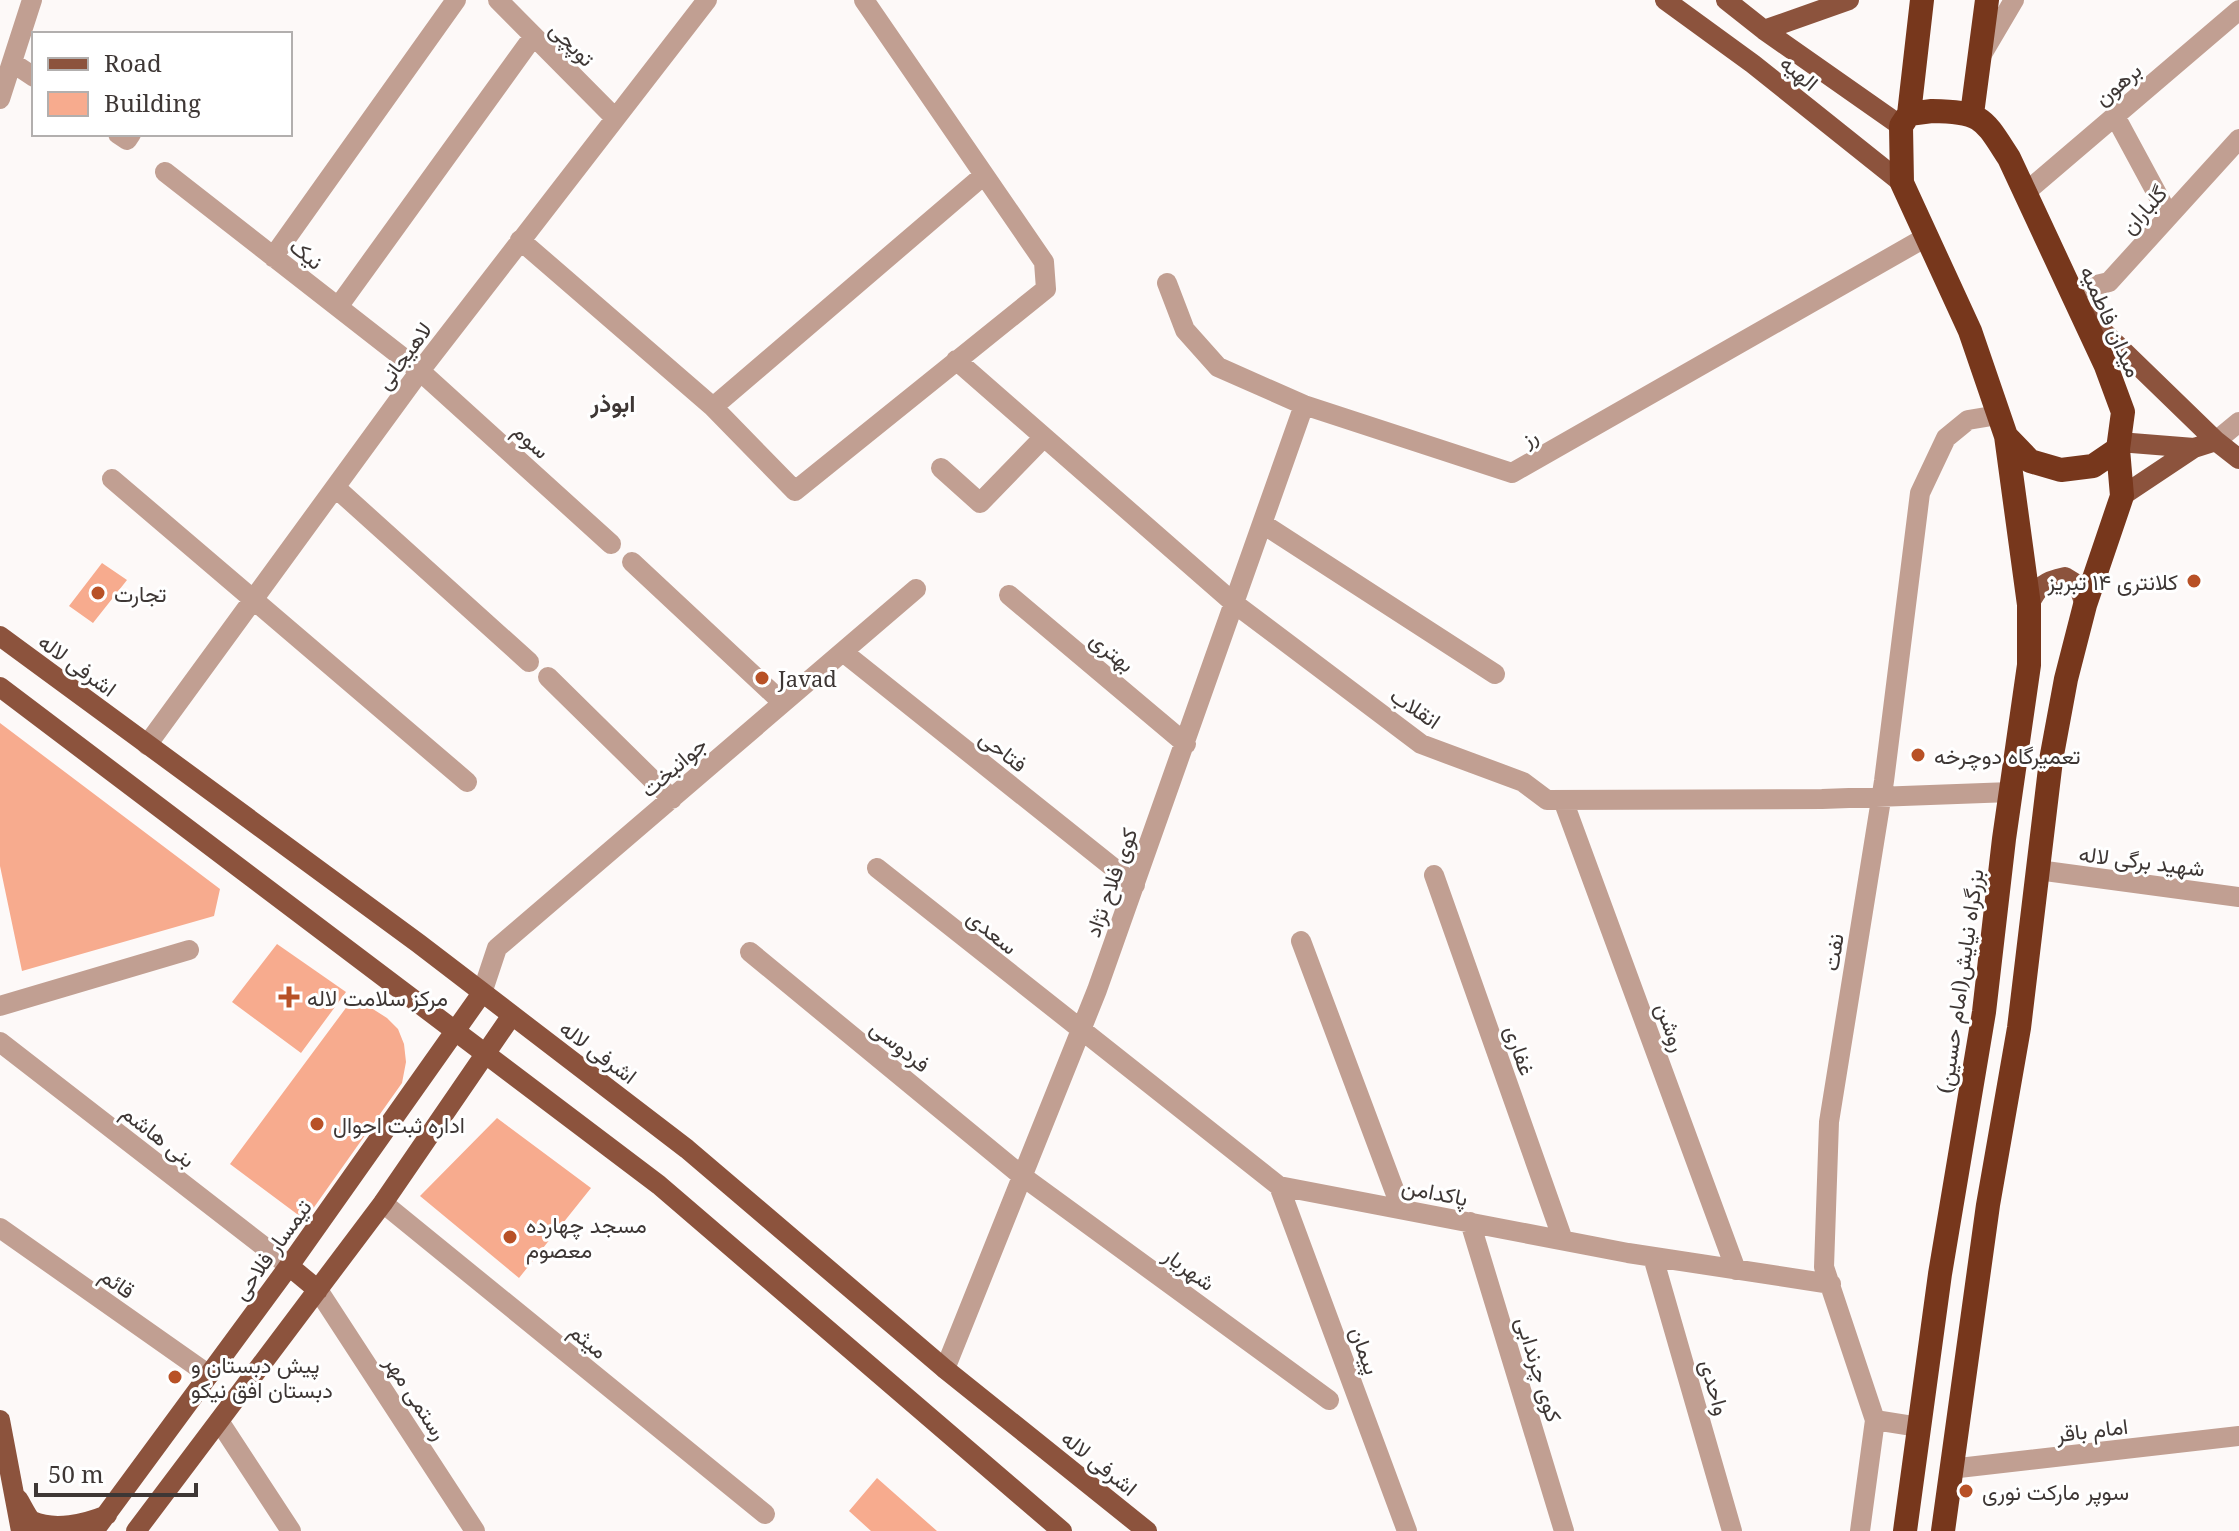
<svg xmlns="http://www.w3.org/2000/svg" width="2239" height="1531" viewBox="0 0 2239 1531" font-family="'Noto Serif',Vazirmatn,serif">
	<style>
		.building { fill: #f7ab8e }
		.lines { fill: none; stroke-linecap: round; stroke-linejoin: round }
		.minor { stroke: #c19f92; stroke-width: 20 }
		.major { stroke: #8c533d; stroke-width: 20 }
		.highway { stroke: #77371c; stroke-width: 24 }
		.poi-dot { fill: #b85126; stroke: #fff; stroke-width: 3 }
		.labels { text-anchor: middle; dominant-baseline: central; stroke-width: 6; stroke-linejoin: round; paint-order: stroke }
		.street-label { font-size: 22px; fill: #3e3735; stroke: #fff }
		.poi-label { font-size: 22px; fill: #3e3735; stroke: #fff; text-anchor: start }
		.neighbourhood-label { font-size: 24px; font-weight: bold; fill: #3e3735; stroke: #fff }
	</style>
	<rect width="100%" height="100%" fill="#fdf9f8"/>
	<path class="building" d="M 102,563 L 127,580 L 93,623 L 69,606 Z
		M 0,723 L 220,889 L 214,916 L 22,971 L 0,866 Z
		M 277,944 L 346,992 L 301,1053 L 232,1002 Z
		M 354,997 L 387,1018 L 398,1029 L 404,1044 L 406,1062 L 402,1083 L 305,1220 L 230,1164 Z
		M 497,1118 L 591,1188 L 519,1278 L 420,1196 Z
		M 877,1478 L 937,1531 L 871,1531 L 849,1511 Z"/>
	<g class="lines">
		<path class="minor" d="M 498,0 L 615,118
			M 1981,56 L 2014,0
			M 13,63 L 34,77
			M 0,99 L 32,0
			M 2115,116 L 2169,216
			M 118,134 L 127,140 L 131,134
			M 165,172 L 420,371 L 611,544
			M 2026,192 L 2239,10
			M 520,240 L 713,407 L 795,491 L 1046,289 L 1044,262 L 864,0
			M 273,257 L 456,0
			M 1167,283 L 1185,330 L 1218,367 L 1304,405 L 1512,473 L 1928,236
			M 2071,291 L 2109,282 L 2239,139
			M 338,307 L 533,37
			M 956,360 L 1235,604 L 1421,744 L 1523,782 L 1547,800 L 1822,799 L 2011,792
			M 713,407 L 984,175
			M 2216,441 L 2239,422
			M 941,468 L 980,503 L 1044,437
			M 112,479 L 467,782
			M 336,488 L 529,662
			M 1263,524 L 1495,674
			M 632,562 L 783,703
			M 1009,595 L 1186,744
			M 843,652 L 1135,885
			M 548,677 L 672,799
			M 147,745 L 420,371 L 707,0
			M 1563,800 L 1736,1270
			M 877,868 L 1279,1186 L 1628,1253 L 1831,1284
			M 2038,870 L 2239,897
			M 1434,875 L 1563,1240
			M 1301,941 L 1401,1208
			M 750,952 L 1022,1176 L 1329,1400
			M 482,993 L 497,948 L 916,589
			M 0,1006 L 189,950
			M 0,1042 L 289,1266
			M 1279,1186 L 1407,1531
			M 383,1203 L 765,1514
			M 1470,1222 L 1564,1531
			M 0,1228 L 209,1375
			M 1653,1257 L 1732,1531
			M 318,1290 L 475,1531
			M 945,1369 L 1097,990 L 1304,405
			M 1875,1420 L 1919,1427
			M 219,1421 L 291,1531
			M 1950,1469 L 2239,1436
			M 1860,1531 L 1875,1420 L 1824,1267 L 1829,1122 L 1884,781 L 1920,493 L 1946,438 L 1968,420 L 1998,415"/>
		<path class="major" d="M 1665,0 L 1753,64 L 1902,183
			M 1726,0 L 1764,30 L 1901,126
			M 1764,30 L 1849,0
			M 2085,314 L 2216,441 L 2239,459
			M 2119,442 L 2194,448 L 2216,441
			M 2122,496 L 2194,448
			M 2029,605 C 2038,586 2045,581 2065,577 L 2078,585 L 2085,605
			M 0,636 L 418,943 L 687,1149 L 945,1369 L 1147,1531
			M 0,687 L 659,1185 L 1062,1531
			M 289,1266 L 318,1290
			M 0,1420 L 21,1531
			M 18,1499 C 22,1505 27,1517 32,1521 C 55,1531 85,1524 107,1515
			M 94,1531 L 289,1266 L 482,993
			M 136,1531 L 383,1203 L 512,1015"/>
		<path class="highway" d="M 1932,111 C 1983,112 1983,118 2009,158 L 2106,366 L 2123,412 L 2118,449 L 2093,466 L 2061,470 L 2030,461 L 2006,436 L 1970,331 L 1902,183 L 1901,126 L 1909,114 Z
			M 1909,114 L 1922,0
			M 1972,114 L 1987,0
			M 1905,1531 L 1940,1274 L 1984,1012 L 2004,839 L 2029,665 L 2029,605 L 2006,436
			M 1943,1531 L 1988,1205 L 2019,1028 L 2051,760 L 2066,679 L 2085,605 L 2122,496 L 2118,449"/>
	</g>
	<g class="poi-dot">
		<circle cx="2194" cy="581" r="8"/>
		<circle cx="98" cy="593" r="8"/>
		<circle cx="762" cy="678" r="8"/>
		<circle cx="1918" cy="755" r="8"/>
		<path d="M285 985h8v8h8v8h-8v8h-8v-8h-8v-8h8z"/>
		<circle cx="317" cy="1124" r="8"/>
		<circle cx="510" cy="1237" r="8"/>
		<circle cx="175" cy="1377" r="8"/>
		<circle cx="1966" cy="1491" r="8"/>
	</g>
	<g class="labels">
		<g class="street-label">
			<text transform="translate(573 43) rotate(45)">توپچی</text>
			<text transform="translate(1800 72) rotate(40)">الهیه</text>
			<text transform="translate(2117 83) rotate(-40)">برهون</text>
			<text transform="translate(2143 209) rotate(-48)">گلباران</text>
			<text transform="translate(307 253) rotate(38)">نیک</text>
			<text transform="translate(2112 321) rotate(66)">میدان فاطمیه</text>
			<text transform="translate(403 355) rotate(-53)">لاهیجانی</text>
			<text transform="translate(1529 436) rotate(-30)">رز</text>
			<text transform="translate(532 440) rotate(42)">سوم</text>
			<text transform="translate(1113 651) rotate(40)">بهتری</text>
			<text transform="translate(78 664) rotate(36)">اشرفی لاله</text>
			<text transform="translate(1416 707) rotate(34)">انقلاب</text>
			<text transform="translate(1004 750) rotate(38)">فتاحی</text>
			<text transform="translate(673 766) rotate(-41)">جوانبخت</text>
			<text transform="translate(2142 860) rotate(7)">شهید برگی لاله</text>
			<text transform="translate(1110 882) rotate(-70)">کوی فلاح نژاد</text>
			<text transform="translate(993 931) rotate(39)">سعدی</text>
			<text transform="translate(1832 952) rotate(-81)">نفت</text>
			<text transform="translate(1959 981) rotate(-82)">بزرگراه نیایش(امام حسین)</text>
			<text transform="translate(1672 1027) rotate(70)">روشن</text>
			<text transform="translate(901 1045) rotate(39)">فردوسی</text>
			<text transform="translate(1521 1050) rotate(71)">غفاری</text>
			<text transform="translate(599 1051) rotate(37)">اشرفی لاله</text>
			<text transform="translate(159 1135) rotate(38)">بنی هاشم</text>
			<text transform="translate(1435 1191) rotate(11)">پاکدامن</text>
			<text transform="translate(271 1249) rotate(-54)">تیمسار فلاحی</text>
			<text transform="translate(1190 1268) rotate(36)">شهریار</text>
			<text transform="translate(118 1282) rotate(35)">قائم</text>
			<text transform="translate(589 1340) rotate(39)">میثم</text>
			<text transform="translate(1366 1350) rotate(70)">پیمان</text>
			<text transform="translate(1540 1369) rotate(73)">کوی چرندابی</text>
			<text transform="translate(1716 1387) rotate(74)">واحدی</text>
			<text transform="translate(417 1397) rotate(57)">رستمی مهر</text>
			<text transform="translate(2092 1429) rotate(-7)">امام باقر</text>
			<text transform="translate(1100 1462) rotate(39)">اشرفی لاله</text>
		</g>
		<g class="poi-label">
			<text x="2178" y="581" text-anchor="end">کلانتری ۱۴ تبریز</text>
			<text x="114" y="593">تجارت</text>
			<text x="778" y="678">Javad</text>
			<text x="1934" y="755">تعمیرگاه دوچرخه</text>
			<text x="307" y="997">مرکز سلامت لاله</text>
			<text x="333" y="1124">اداره ثبت احوال</text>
			<text x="526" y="1224">مسجد چهارده<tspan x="526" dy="25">معصوم</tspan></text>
			<text x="191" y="1364">پیش دبستان و<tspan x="191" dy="25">دبستان افق نیکو</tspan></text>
			<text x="1982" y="1491">سوپر مارکت نوری</text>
		</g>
		<g class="neighbourhood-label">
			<text x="613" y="402">ابوذر</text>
		</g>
	</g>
	<rect x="32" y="32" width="260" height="104" fill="#ffffff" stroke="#b2afae" stroke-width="2"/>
	<rect x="48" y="58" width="40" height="12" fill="#8c533d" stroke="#b2afae" stroke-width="2"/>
	<text x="104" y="72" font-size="24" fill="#3e3735">Road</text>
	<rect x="48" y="92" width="40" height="24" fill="#f7ab8e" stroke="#b2afae" stroke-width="2"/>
	<text x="104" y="112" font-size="24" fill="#3e3735">Building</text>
	<path d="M36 1483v12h160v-12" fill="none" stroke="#3e3735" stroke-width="4"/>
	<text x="48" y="1483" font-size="24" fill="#3e3735" stroke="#ffffff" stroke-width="6" paint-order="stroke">50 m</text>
</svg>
